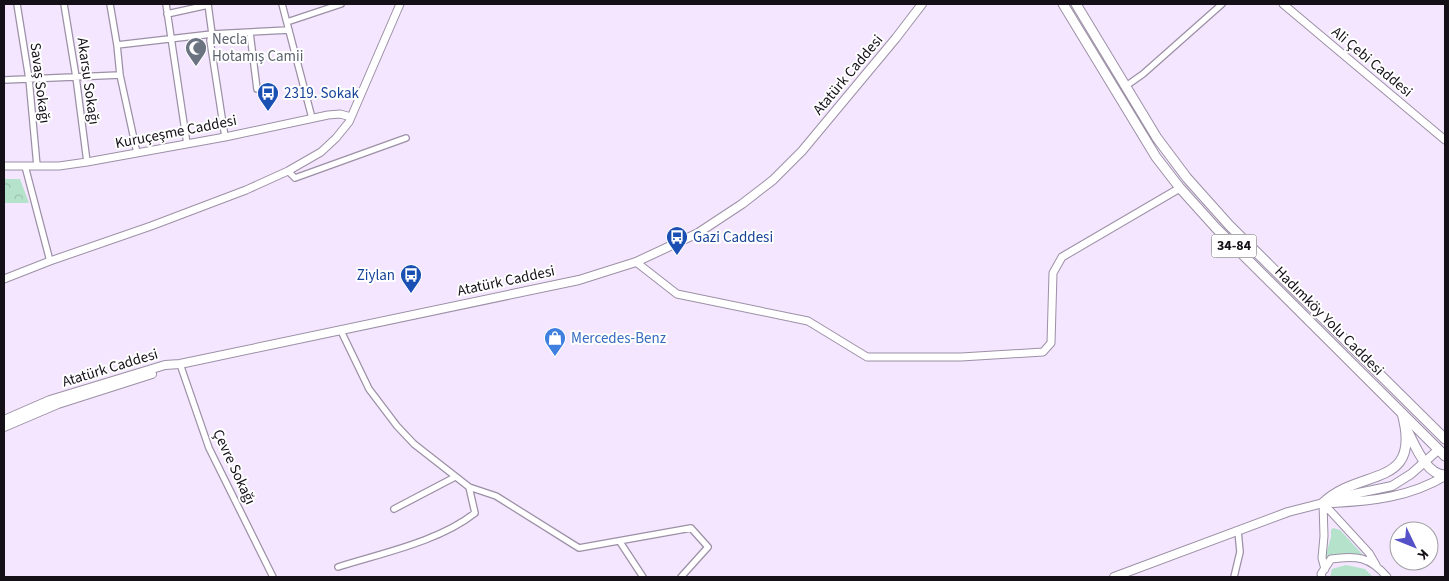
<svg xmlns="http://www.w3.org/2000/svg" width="1449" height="581" viewBox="0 0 1449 581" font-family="'Source Sans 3',sans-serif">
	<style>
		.grass { fill: #b5e2ca }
		.park { fill: url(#park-crowns) }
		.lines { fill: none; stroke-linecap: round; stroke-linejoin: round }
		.minor-casing { stroke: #9c90a6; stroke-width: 8 }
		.tertiary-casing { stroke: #9c90a6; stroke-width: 9 }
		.secondary-casing { stroke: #9c90a6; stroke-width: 10 }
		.primary-casing { stroke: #9c90a6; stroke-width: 11 }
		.minor { stroke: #fff; stroke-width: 5.5 }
		.tertiary { stroke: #fff; stroke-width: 7 }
		.secondary { stroke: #fff; stroke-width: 8 }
		.primary { stroke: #fff; stroke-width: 9 }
		.labels { text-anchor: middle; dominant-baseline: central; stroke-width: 4; stroke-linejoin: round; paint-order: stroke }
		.shield { fill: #fff; stroke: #5b585d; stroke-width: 1 }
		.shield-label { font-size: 14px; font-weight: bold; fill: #151018 }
		.worship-label { font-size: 15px; fill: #5b616d; stroke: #fff; text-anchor: start }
		.street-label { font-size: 15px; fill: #151018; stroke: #fff }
		.transit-label { font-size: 15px; fill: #164399; stroke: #fff; text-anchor: start }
		.shop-label { font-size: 15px; fill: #366cbe; stroke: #fff; text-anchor: start }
	</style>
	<defs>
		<pattern id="park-crowns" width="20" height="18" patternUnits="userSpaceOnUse" patternTransform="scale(1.25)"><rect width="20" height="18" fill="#b5e2ca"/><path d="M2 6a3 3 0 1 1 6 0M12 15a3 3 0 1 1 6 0" fill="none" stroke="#9bc1ad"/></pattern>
	</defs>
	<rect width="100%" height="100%" fill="#f3e6fe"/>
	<path class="grass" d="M 1333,528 L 1340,530 L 1364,556 L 1332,556 L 1325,558 L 1331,537 L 1331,530 Z
		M 1346,565 L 1365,569 L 1373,577 L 1330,577 L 1332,569 Z"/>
	<path class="park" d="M 4,179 L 20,179 L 29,203 L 4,203 Z"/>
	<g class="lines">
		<g class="minor-casing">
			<path id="minor" d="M 17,4 L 29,79 L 37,166
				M 64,4 L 76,77 L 87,162
				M 110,4 L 117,45
				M 166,4 L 187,144
				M 208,4 L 212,34 L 210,40 L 225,137
				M 282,4 L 312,118
				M 167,14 L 208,5
				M 287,22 L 341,4
				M 250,33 L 257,89
				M 4,80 L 120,75
				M 1126,86 L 1143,74 L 1222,4
				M 137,153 L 120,75 L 117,45 L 212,34 L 289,30
				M 25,166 L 50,261
				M 288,171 L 295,178 L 406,138
				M 341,331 L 369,389 L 397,426 L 414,444 L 469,487 L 496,496 L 579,548 L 691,528 L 708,547 L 681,577
				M 180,364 L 209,448 L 273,577
				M 394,509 L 455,477
				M 620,542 L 643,577
				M 338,567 C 382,553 438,542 475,513 L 469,487
				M 1234,577 L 1240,552 L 1238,531"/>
		</g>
		<g class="tertiary-casing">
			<path id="tertiary" d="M 1283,4 L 1445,140
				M 4,166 L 59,166 L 87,162 L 225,137 L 328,115 L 340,114 L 351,117
				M 636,262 L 677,294 L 808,321 L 867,357 L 961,357 L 1043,352 L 1051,343 L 1053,273 L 1062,257 L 1180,188
				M 4,279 L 50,261 L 151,226 L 246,190 L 288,171 L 321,152 L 336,138 L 349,122 L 400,4
				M 1323,503 L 1369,553 L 1376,565
				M 1323,503 L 1324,536 L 1322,558 L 1325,569
				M 1322,577 L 1321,574 L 1331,559 C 1357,555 1370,557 1387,577"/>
		</g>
		<g class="secondary-casing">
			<path id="secondary" d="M 4,420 L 50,400 L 165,365 L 180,364 L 579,280 L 636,262 L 698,233 L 742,204 L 773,180 L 802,151 L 896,38 L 922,4
				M 4,427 L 58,404 L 152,374
				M 1333,503 C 1372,501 1410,497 1445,476
				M 1114,577 L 1288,512 L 1323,503 L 1344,496 L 1392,486 L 1411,474 L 1438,450"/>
		</g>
		<g class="primary-casing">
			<path id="primary" d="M 1063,4 L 1156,157 L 1180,188 L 1216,228 L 1445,456
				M 1076,4 L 1157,138 L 1187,178 L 1229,225 L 1445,439
				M 1407,430 C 1415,445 1426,475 1445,475
				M 1323,503 C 1360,467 1423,490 1402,413"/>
		</g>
		<use href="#minor" class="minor"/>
		<use href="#tertiary" class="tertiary"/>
		<use href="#secondary" class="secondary"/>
		<use href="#primary" class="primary"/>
	</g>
	<defs>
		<g id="mosque-pin" transform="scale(1.125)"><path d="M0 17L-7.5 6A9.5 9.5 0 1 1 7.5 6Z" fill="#6b7280" stroke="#fff"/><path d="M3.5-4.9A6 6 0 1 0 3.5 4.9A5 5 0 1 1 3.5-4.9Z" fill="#fff"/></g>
		<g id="bus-pin" transform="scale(1.125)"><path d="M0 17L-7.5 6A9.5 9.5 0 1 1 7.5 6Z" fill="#1a4fb4" stroke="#fff"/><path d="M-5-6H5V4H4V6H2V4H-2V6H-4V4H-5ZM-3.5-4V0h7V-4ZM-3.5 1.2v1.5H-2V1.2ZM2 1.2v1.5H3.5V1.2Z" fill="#fff"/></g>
		<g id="shop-pin" transform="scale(1.125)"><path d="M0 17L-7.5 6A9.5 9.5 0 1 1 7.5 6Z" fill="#3f7fe0" stroke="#fff"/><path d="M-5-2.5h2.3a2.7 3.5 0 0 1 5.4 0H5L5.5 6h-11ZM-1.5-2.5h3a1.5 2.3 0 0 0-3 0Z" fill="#fff"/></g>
	</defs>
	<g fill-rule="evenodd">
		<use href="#mosque-pin" x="196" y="48"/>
		<use href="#bus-pin" x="268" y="93"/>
		<use href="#bus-pin" x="677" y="237"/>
		<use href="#bus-pin" x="411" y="275"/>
		<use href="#shop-pin" x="555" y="338"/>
	</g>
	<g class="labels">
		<rect class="shield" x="1211.5" y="234.5" width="45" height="23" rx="4"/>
		<g class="shield-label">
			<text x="1234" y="246">34-84</text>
		</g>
		<g class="worship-label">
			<text x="212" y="39">Necla<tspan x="212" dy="17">Hotamış Camii</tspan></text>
		</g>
		<g class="street-label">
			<text transform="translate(1372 62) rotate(40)">Ali Çebi Caddesi</text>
			<text transform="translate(848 75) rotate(-50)">Atatürk Caddesi</text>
			<text transform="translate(88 81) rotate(82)">Akarsu Sokağı</text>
			<text transform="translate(40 83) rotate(83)">Savaş Sokağı</text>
			<text transform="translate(176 132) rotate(-11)">Kuruçeşme Caddesi</text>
			<text transform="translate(506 281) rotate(-12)">Atatürk Caddesi</text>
			<text transform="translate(1329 321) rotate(45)">Hadımköy Yolu Caddesi</text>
			<text transform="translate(110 368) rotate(-17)">Atatürk Caddesi</text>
			<text transform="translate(234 467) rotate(65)">Çevre Sokağı</text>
		</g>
		<g class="transit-label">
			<text x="284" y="93">2319. Sokak</text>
			<text x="693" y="237">Gazi Caddesi</text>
			<text x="395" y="275" text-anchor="end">Ziylan</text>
		</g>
		<g class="shop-label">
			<text x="571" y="338">Mercedes-Benz</text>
		</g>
	</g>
	<rect width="1449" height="581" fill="none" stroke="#151018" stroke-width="10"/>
	<g transform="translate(1414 546) rotate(133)"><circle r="24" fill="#ffffff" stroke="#a19fa3"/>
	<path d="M0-4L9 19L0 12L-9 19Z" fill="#5551c8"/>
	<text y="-8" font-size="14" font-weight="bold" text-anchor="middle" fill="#151018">K</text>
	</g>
</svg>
